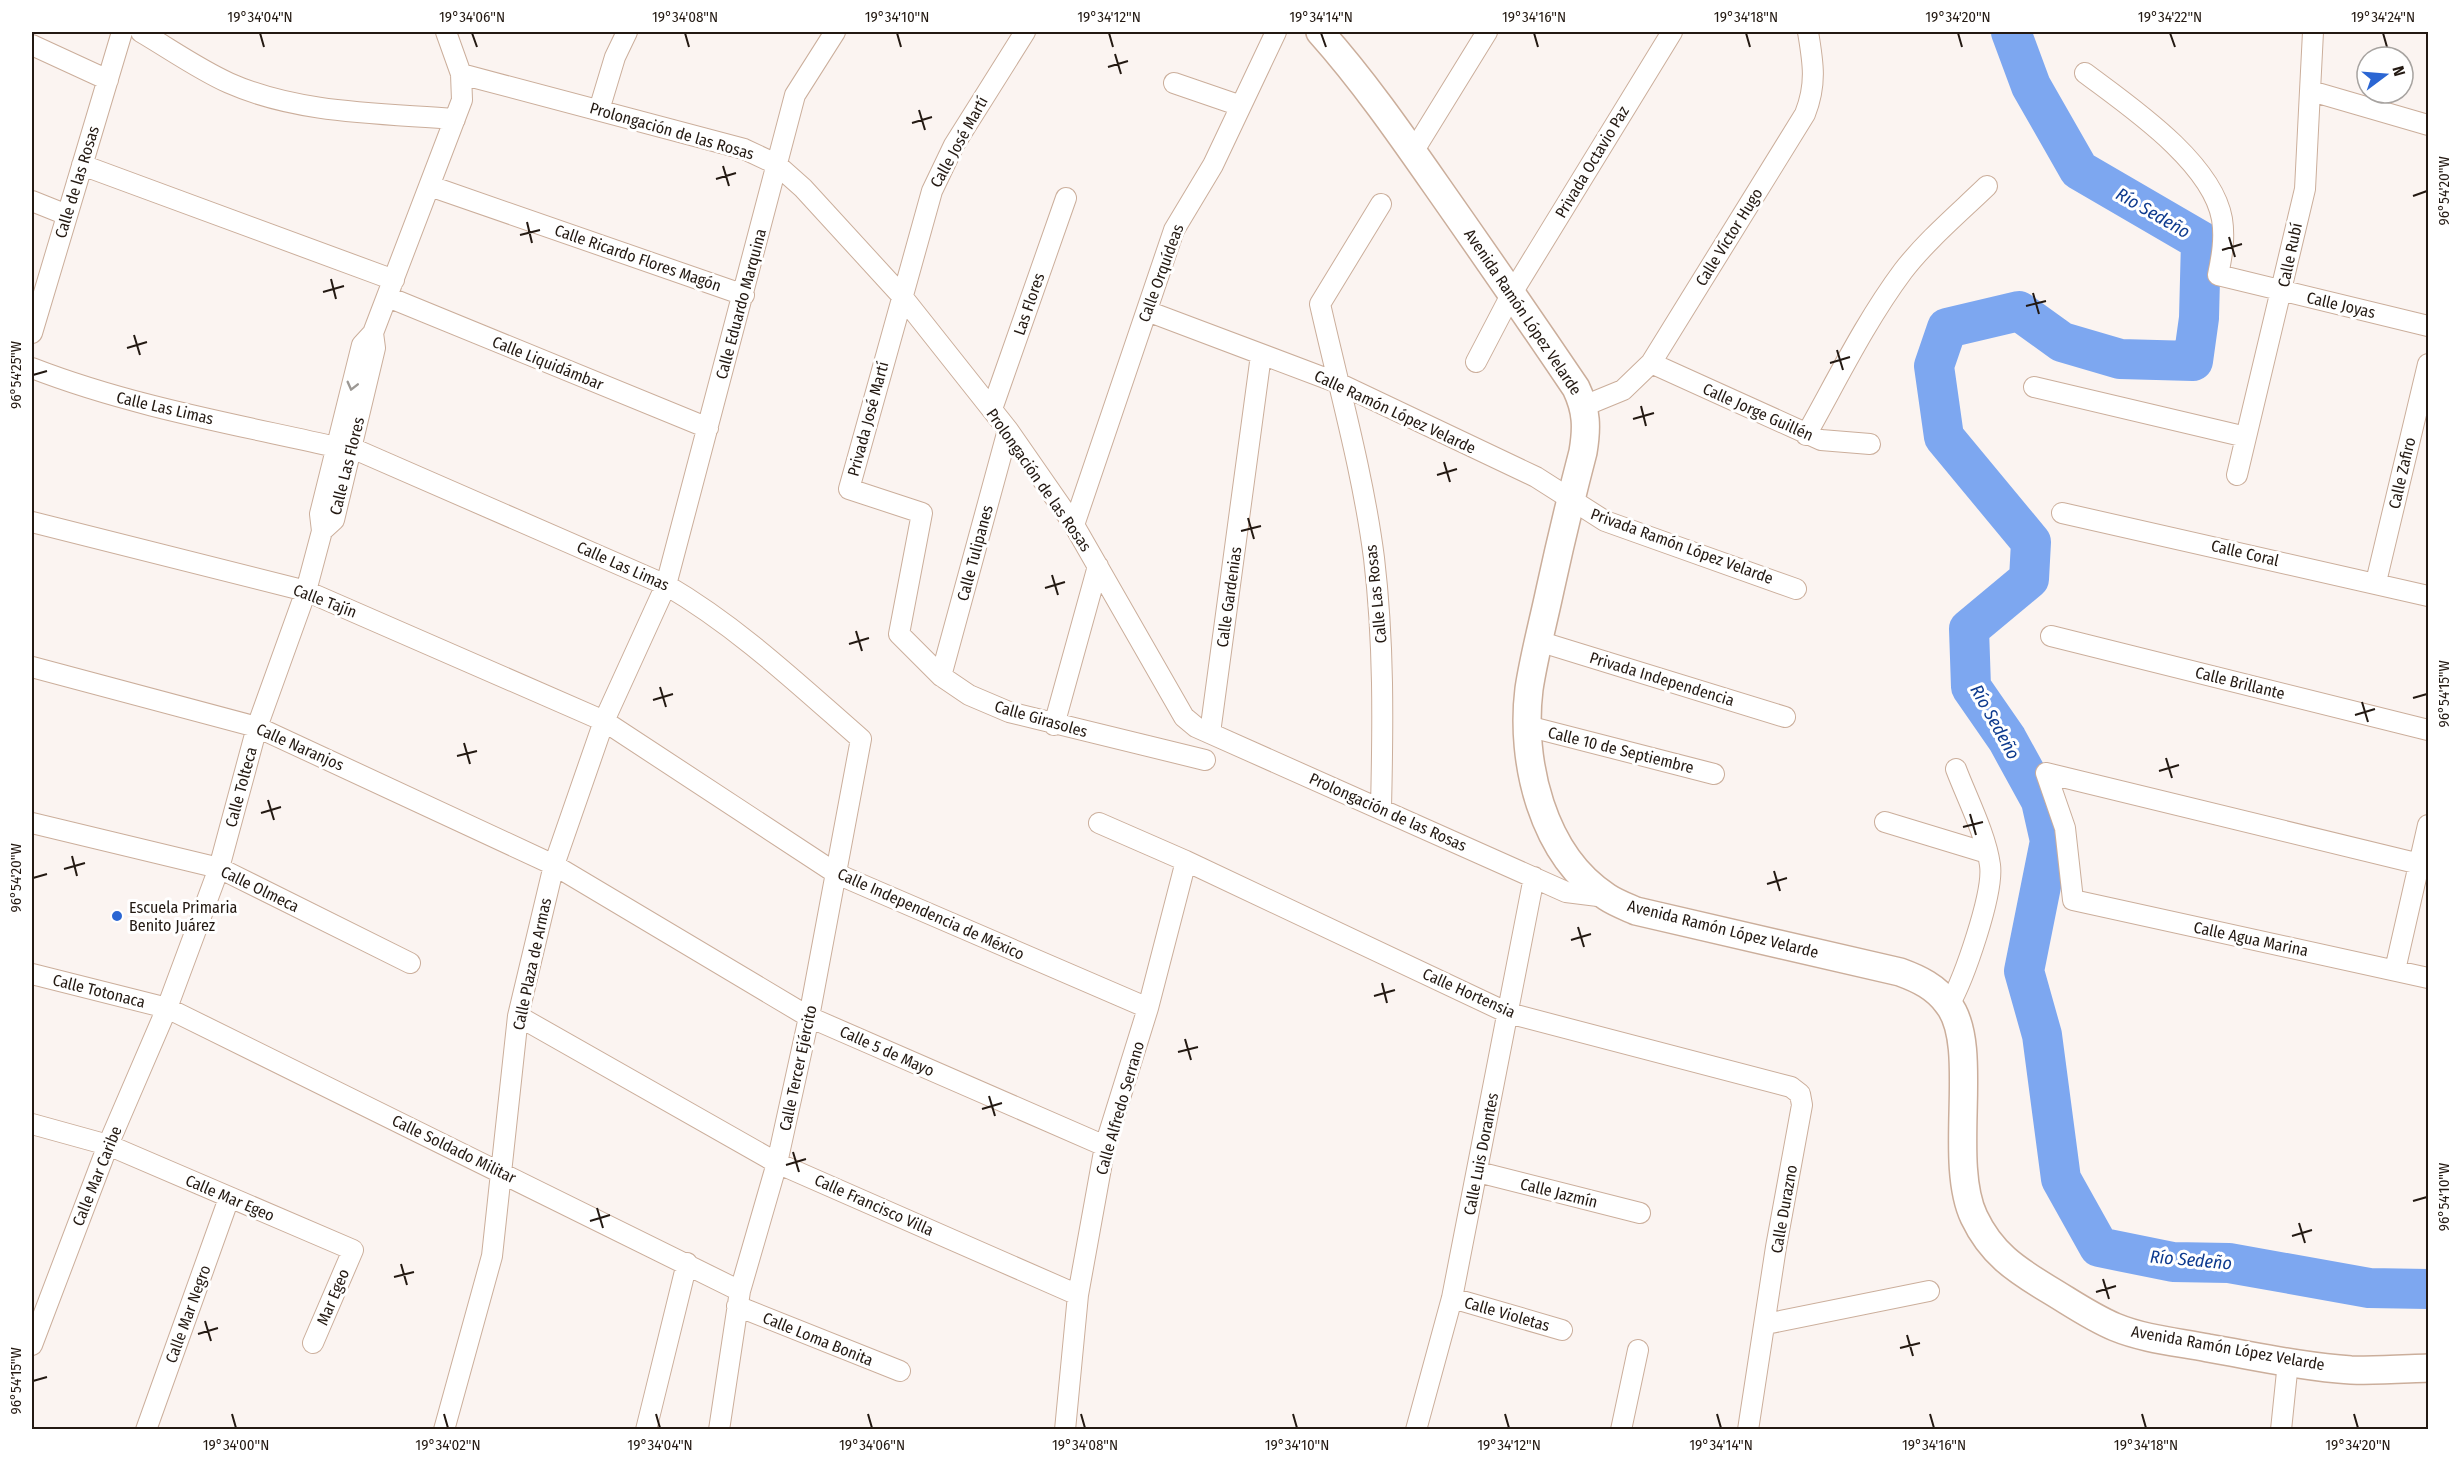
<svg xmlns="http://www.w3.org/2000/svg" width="2460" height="1461" viewBox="0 0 2460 1461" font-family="'Fira Sans Condensed',sans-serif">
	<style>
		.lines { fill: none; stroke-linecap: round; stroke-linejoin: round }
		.river { stroke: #7da7f0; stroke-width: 40 }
		.minor-casing { stroke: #cbae9b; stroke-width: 22 }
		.secondary-casing { stroke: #cbae9b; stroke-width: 30 }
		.minor { stroke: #fff; stroke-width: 20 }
		.secondary { stroke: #fff; stroke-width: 27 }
		.oneway { stroke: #9c9894 }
		.ticks { fill: none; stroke: #231912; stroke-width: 2 }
		.poi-dot { fill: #2b66d3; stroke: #fff; stroke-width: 2 }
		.labels { text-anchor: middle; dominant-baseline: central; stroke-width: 6; stroke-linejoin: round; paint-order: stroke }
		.street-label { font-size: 16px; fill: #231912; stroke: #fff }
		.poi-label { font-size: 16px; fill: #231912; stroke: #fff; text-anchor: start }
		.water-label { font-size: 18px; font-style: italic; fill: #0d3a8e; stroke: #fff }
		.neatline { fill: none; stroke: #231912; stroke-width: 2 }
		.ticks-label { font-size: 15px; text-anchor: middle; fill: #231912 }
	</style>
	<rect width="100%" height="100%" fill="#fbf4f1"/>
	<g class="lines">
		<path class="river" d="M 2011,32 L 2031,86 L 2079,170 L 2201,241 L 2199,318 L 2193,361 L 2120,359 L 2062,342 L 2019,311 L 1947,328 L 1934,366 L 1944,437 L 2031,542 L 2029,579 L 1969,629 L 1971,687 L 2007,739 L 2041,801 L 2050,841 L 2024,971 L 2042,1035 L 2061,1179 L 2099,1247 L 2173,1262 L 2229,1263 L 2369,1288 L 2428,1289"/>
		<g class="minor-casing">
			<path id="minor" d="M 141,32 C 170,49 198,69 229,83 C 299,114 380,113 455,119
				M 1025,32 L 954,145 L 932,191 L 849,489 L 922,513 L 899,634 L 941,676 L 969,695 L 1009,712 L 1205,760
				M 32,45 L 108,80
				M 2085,73 C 2129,106 2212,162 2222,219 C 2225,238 2222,256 2218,275 L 2428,326
				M 461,74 L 744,149 L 776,164 L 803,188 L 901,295 L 1008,430 L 1074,525 L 1184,717 L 1196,727 L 1566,892 L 1606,897
				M 1174,83 L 1241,106
				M 2311,91 L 2428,125
				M 599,110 L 615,57 L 627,32
				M 1413,152 L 1487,32
				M 82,165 L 394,280
				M 430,186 L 744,295
				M 32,201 L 67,215
				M 1381,204 L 1320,304 C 1339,388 1363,473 1374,558 C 1384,642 1383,724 1381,808
				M 388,297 L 708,428
				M 1147,311 L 1338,383 L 1536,477 L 1605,521 L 1796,589
				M 32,333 L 122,32
				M 1476,362 L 1512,293 L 1672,32
				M 1651,363 L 1821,440 L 1870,444
				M 32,368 C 130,406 234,424 336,447
				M 2034,387 L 2246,437
				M 1584,406 L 1623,390 L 1651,363 L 1805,114 C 1817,84 1813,62 1808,32
				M 992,409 L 1066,198
				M 1806,435 C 1837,380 1865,322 1903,271 C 1927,240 1959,213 1987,186
				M 352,448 L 666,585 C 738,627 798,684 861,739 L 809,1017 L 777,1163 L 740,1291 L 719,1430
				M 2237,475 L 2305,189 L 2313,32
				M 2062,513 L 2428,596
				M 32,522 L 306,591 L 604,721 L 837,874 L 1148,1008
				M 1074,525 L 1174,230 L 1213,165 L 1276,32
				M 322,531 L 334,520 L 375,348 L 373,333
				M 2376,582 L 2428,364
				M 2051,636 L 2428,730
				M 1538,641 L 1785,717
				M 32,667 L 257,727 L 554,865 L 809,1017 L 1105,1146
				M 941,676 L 1008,430
				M 1054,725 L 1098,566
				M 1527,726 L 1714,774
				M 1210,733 L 1261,355
				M 2046,773 L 2065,828 L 2073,900 L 2428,978
				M 2046,773 L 2428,866
				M 1885,822 L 1987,853
				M 32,823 L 219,868 L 410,963
				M 1099,823 L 1186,861 L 1508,1013 L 1791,1087 L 1800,1094 L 1802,1105 L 1776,1247 L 1748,1430
				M 2395,970 L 2428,825
				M 32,974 L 167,1008 L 740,1291
				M 1949,1005 C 1964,979 1994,893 1990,865 C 1986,835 1967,798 1956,769
				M 518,1016 L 777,1163 L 1078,1295
				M 32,1124 L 108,1145 L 353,1250 L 313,1343
				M 1478,1172 L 1640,1213
				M 1452,1298 L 1562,1330
				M 737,1306 L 900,1371
				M 1766,1324 L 1929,1291
				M 32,1345 L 108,1145 L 167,1008 L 219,868 L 257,727 L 306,591 L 322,531 L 320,514 L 362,345 L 373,333 L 462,100 L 461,74 L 446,32
				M 146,1430 L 229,1198
				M 444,1430 L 492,1256 L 518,1016 L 554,865 L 604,721 L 666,585 L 795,95 L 835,32
				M 646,1430 L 687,1263
				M 1065,1430 L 1078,1295 L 1105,1146 L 1148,1008 L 1186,861
				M 1416,1430 L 1452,1298 L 1534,877
				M 1621,1430 L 1638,1350
				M 2281,1430 L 2288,1362"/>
		</g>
		<g class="secondary-casing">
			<path id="secondary" d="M 1320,32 C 1362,79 1399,132 1436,185 C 1483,252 1530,320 1576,388 C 1587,411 1587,428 1583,452 C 1571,498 1560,544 1550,590 C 1543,623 1534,656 1529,689 C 1520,761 1542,855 1607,897 C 1616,903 1627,907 1636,911 L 1900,972 C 1919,979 1936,987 1948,1004 C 1981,1045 1947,1160 1974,1217 C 1991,1253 2015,1269 2048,1289 C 2070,1302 2091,1317 2115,1327 C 2144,1339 2177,1342 2208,1348 C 2255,1356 2303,1367 2351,1370 C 2377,1371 2403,1369 2428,1368"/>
		</g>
		<use href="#minor" class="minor"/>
		<use href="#secondary" class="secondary"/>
	</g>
	<defs><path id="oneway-chevron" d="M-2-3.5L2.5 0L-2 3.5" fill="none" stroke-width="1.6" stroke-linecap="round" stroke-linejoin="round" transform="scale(1.5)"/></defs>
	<use class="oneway" href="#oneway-chevron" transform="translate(352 386) rotate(104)"/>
	<path class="ticks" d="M 260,33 L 264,47M 472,33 L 477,47M 685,33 L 689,47M 897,33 L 901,47M 1109,33 L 1113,47M 1321,33 L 1326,47M 1534,33 L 1538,47M 1746,33 L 1750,47M 1958,33 L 1962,47M 2170,33 L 2175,47M 2383,33 L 2387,47M 1115,54 L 1121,74M 1108,67 L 1128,61M 919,110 L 925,130M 912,123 L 932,117M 723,166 L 729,186M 716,179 L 736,173M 2413,196 L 2427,191M 527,222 L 532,243M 520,235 L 540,230M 2229,237 L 2235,257M 2222,250 L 2242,244M 331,279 L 336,299M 323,292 L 344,286M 2033,293 L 2039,314M 2026,306 L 2046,301M 134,335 L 140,355M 127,348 L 147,342M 1837,350 L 1843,370M 1830,363 L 1850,357M 33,375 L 47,371M 1641,406 L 1646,426M 1633,419 L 1654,413M 1444,462 L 1450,482M 1437,475 L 1457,469M 1248,518 L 1254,539M 1241,531 L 1261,526M 1052,575 L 1058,595M 1045,588 L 1065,582M 856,631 L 862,651M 849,644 L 869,638M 660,687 L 666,707M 2413,698 L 2427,694M 653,700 L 673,694M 2362,702 L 2368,722M 2355,715 L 2375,709M 464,743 L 470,764M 457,756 L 477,751M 2166,758 L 2172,778M 2159,771 L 2179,765M 268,800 L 274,820M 261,813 L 281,807M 1970,814 L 1976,835M 1963,827 L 1983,822M 72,856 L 77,876M 64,869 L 85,863M 1774,871 L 1780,891M 33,878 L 47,874M 1767,884 L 1787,878M 1578,927 L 1584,947M 1571,940 L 1591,934M 1382,983 L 1387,1003M 1374,996 L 1395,990M 1185,1039 L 1191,1060M 1178,1052 L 1198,1047M 989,1096 L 995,1116M 982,1109 L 1002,1103M 793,1152 L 799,1172M 786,1165 L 806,1159M 2413,1201 L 2427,1197M 597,1208 L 603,1228M 590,1221 L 610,1215M 2299,1223 L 2305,1243M 2292,1236 L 2312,1230M 401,1264 L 407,1285M 394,1277 L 414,1272M 2103,1279 L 2109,1299M 2096,1292 L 2116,1286M 205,1321 L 211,1341M 198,1334 L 218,1328M 1907,1335 L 1913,1356M 1900,1348 L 1920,1343M 33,1381 L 47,1377M 232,1414 L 236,1428M 444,1414 L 448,1428M 656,1414 L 660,1428M 868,1414 L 872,1428M 1081,1414 L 1085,1428M 1293,1414 L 1297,1428M 1505,1414 L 1509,1428M 1717,1414 L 1721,1428M 1930,1414 L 1934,1428M 2142,1414 L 2146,1428M 2354,1414 L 2358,1428"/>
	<circle class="poi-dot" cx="117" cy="916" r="6"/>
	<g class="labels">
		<g class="street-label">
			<text transform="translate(672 131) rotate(16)">Prolongación de las Rosas</text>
			<text transform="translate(959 142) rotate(-61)">Calle José Martí</text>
			<text transform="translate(1592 162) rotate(-59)">Privada Octavio Paz</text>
			<text transform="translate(77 182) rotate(-73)">Calle de las Rosas</text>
			<text transform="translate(1729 237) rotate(-58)">Calle Víctor Hugo</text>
			<text transform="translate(2290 255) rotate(-78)">Calle Rubí</text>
			<text transform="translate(638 258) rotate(19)">Calle Ricardo Flores Magón</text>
			<text transform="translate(1161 273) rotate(-70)">Calle Orquídeas</text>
			<text transform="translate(741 304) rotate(-75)">Calle Eduardo Marquina</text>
			<text transform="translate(1029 304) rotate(-71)">Las Flores</text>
			<text transform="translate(2341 305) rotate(13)">Calle Joyas</text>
			<text transform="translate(1523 312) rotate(56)">Avenida Ramón López Velarde</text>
			<text transform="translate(548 363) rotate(22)">Calle Liquidámbar</text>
			<text transform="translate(165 408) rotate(13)">Calle Las Limas</text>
			<text transform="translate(1395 412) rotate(25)">Calle Ramón López Velarde</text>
			<text transform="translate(1758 412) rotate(24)">Calle Jorge Guillén</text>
			<text transform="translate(868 419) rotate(-75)">Privada José Martí</text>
			<text transform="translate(347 466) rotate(-76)">Calle Las Flores</text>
			<text transform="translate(2402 473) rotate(-77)">Calle Zafiro</text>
			<text transform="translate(1039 480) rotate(55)">Prolongación de las Rosas</text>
			<text transform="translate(1682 546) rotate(20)">Privada Ramón López Velarde</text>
			<text transform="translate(975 553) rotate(-75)">Calle Tulipanes</text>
			<text transform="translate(2245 553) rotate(13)">Calle Coral</text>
			<text transform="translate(623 566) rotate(24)">Calle Las Limas</text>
			<text transform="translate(1376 594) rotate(-96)">Calle Las Rosas</text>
			<text transform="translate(1229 597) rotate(-82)">Calle Gardenias</text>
			<text transform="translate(325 601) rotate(21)">Calle Tajín</text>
			<text transform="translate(1662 679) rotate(17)">Privada Independencia</text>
			<text transform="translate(2240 683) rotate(14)">Calle Brillante</text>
			<text transform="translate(1041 719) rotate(16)">Calle Girasoles</text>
			<text transform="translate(300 747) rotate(24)">Calle Naranjos</text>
			<text transform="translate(1621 750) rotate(14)">Calle 10 de Septiembre</text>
			<text transform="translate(241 787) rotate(-75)">Calle Tolteca</text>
			<text transform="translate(1388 812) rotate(24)">Prolongación de las Rosas</text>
			<text transform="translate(260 889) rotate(26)">Calle Olmeca</text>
			<text transform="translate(931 914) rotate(24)">Calle Independencia de México</text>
			<text transform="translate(1723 929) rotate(14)">Avenida Ramón López Velarde</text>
			<text transform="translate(2251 939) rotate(12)">Calle Agua Marina</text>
			<text transform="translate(532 964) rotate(-78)">Calle Plaza de Armas</text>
			<text transform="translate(99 991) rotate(14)">Calle Totonaca</text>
			<text transform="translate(1469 993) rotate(24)">Calle Hortensia</text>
			<text transform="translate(887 1051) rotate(24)">Calle 5 de Mayo</text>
			<text transform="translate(798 1068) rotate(-78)">Calle Tercer Ejército</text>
			<text transform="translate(1120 1108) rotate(-74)">Calle Alfredo Serrano</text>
			<text transform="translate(454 1149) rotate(26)">Calle Soldado Militar</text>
			<text transform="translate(1481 1154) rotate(-79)">Calle Luis Dorantes</text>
			<text transform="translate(97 1176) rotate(-68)">Calle Mar Caribe</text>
			<text transform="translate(1559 1193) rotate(14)">Calle Jazmín</text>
			<text transform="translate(230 1198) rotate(23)">Calle Mar Egeo</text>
			<text transform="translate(874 1205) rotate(24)">Calle Francisco Villa</text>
			<text transform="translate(1784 1209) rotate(-80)">Calle Durazno</text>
			<text transform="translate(333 1297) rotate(-67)">Mar Egeo</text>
			<text transform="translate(188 1314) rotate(-70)">Calle Mar Negro</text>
			<text transform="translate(1507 1314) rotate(16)">Calle Violetas</text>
			<text transform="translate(818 1339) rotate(22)">Calle Loma Bonita</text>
			<text transform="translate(2228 1348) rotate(10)">Avenida Ramón López Velarde</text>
		</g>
		<g class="poi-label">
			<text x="129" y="907">Escuela Primaria<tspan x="129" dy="18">Benito Juárez</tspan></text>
		</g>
		<g class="water-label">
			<text transform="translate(2153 213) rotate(30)">Río Sedeño</text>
			<text transform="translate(1995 722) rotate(61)">Río Sedeño</text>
			<text transform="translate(2191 1260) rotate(5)">Río Sedeño</text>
		</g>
	</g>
	<rect width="2460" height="1461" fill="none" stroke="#ffffff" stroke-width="66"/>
	<g transform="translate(2385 75) rotate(74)"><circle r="28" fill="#ffffff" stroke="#a7a3a0" stroke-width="1.5"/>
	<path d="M0-4.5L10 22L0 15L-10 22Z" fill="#2b66d3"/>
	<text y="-9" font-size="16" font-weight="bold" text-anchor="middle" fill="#231912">N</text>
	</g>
	<rect x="33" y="33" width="2394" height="1395" class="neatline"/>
	<g class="ticks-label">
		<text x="260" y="22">19°34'04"N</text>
		<text x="472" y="22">19°34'06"N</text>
		<text x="685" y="22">19°34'08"N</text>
		<text x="897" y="22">19°34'10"N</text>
		<text x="1109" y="22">19°34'12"N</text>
		<text x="1321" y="22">19°34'14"N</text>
		<text x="1534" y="22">19°34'16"N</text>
		<text x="1746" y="22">19°34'18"N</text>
		<text x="1958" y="22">19°34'20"N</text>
		<text x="2170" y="22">19°34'22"N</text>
		<text x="2383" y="22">19°34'24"N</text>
		<text transform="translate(2444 191) rotate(-90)" y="5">96°54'20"W</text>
		<text transform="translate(16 375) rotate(-90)" y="5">96°54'25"W</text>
		<text transform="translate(2444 694) rotate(-90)" y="5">96°54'15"W</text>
		<text transform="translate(16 878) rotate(-90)" y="5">96°54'20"W</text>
		<text transform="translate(2444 1197) rotate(-90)" y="5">96°54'10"W</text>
		<text transform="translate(16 1381) rotate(-90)" y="5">96°54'15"W</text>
		<text x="236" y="1450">19°34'00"N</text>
		<text x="448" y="1450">19°34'02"N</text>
		<text x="660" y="1450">19°34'04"N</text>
		<text x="872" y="1450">19°34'06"N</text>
		<text x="1085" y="1450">19°34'08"N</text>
		<text x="1297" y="1450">19°34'10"N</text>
		<text x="1509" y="1450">19°34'12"N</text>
		<text x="1721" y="1450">19°34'14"N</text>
		<text x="1934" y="1450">19°34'16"N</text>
		<text x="2146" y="1450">19°34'18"N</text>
		<text x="2358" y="1450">19°34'20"N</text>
	</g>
</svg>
